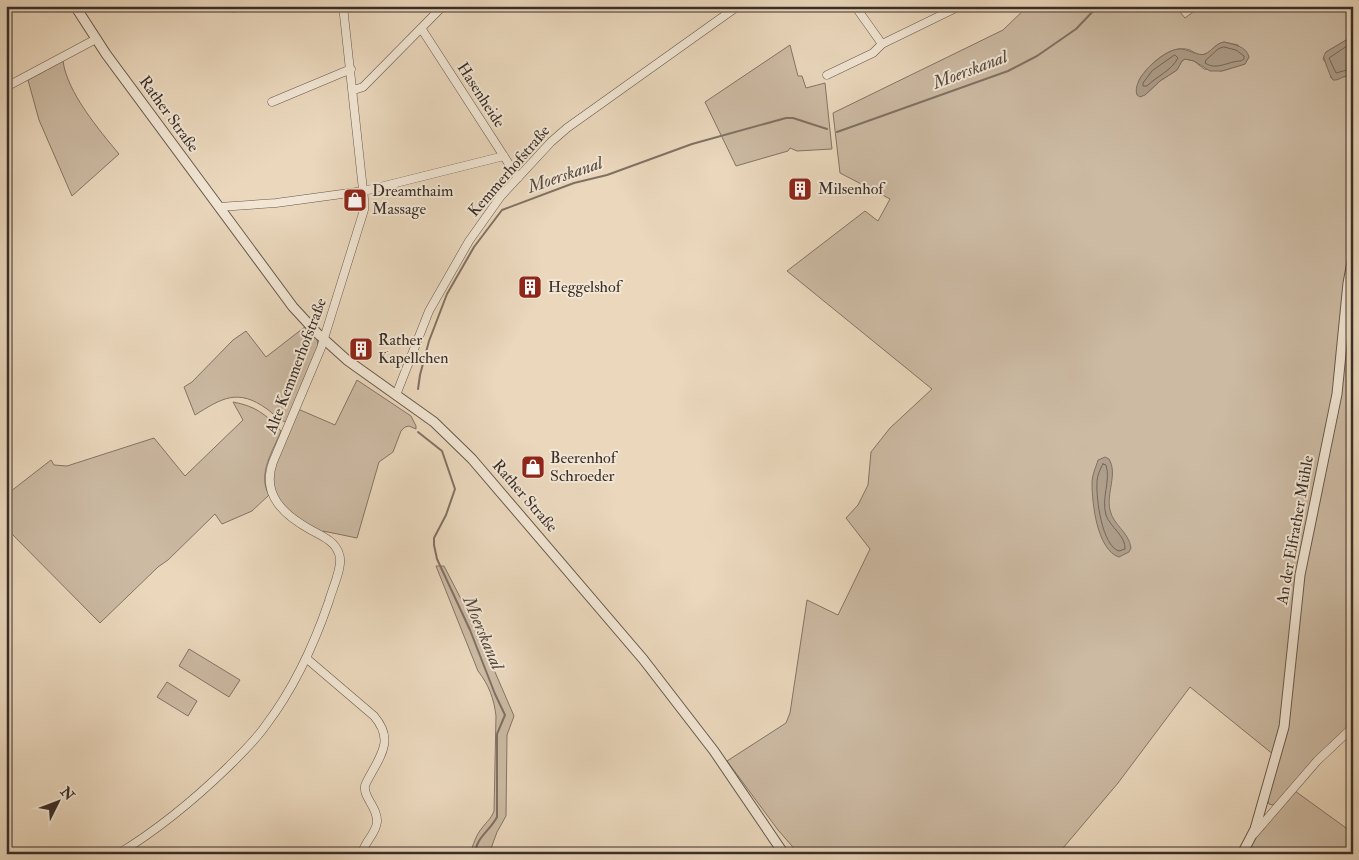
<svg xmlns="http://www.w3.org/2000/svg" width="1359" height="860" viewBox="0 0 1359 860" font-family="'IM FELL Double Pica',serif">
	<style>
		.green { fill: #ccbaa3; stroke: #837466; fill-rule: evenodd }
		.water { fill: #ae9e8a; stroke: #807163 }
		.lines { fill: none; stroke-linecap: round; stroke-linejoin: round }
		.shore { stroke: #746659; stroke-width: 1 }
		.stream { stroke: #807163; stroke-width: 2 }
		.minor-casing { stroke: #66584d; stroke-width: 9 }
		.tertiary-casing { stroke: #66584d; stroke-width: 11 }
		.minor { stroke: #f1e5d3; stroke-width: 8 }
		.tertiary { stroke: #f1e5d3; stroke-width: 9 }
		.labels { text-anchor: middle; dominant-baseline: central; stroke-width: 4; stroke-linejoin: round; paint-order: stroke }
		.street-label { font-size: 16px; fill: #3a2e28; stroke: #f1e5d3 }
		.poi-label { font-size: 16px; fill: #3a2e28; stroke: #f1e5d3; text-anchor: start }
		.water-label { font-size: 18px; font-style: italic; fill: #574a40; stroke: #f1e5d3 }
	</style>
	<rect width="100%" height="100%" fill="#ead7bc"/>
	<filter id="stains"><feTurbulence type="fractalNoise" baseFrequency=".004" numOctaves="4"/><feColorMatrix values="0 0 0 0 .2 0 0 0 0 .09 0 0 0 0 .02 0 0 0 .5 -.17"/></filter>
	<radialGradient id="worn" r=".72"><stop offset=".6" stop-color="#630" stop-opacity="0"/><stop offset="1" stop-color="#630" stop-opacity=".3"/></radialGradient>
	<path class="green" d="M 1028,6 L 1175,6 L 1185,18 L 1201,6 L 1353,6 L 1353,36 L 1326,52 L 1323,59 L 1328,66 L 1331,78 L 1353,76 L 1353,723 L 1315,758 L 1278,803 L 1273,805 L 1269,804 L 1267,799 L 1274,755 L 1190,687 L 1118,783 L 1058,854 L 799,854 L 778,830 L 727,761 L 786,723 L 790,713 L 807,600 L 838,615 L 870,549 L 846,518 L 858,505 L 868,485 L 871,452 L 890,428 L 932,389 L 787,271 L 865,211 L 878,221 L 890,199 L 840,173 L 833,113 L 1003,30 ZM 1224,42 L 1238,45 L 1249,57 L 1245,64 L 1222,71 L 1204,69 L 1194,61 L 1185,59 L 1182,61 L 1177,70 L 1160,81 L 1145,95 L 1139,80 C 1148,66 1170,43 1190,50 C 1194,52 1200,57 1205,54 C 1213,51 1214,44 1224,42 Z
		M 790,45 L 798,76 L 802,76 L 806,88 L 825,83 L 832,149 L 797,151 L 790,148 L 788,151 L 736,166 L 705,102 Z
		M 63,61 C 67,92 99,130 119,154 L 72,196 L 39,120 L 28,80 Z
		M 306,326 L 317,338 L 318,348 L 287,422 C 279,421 274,414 267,409 C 238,388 222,398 195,415 L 184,387 L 192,382 L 233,340 L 246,331 L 266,357 Z
		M 357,380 L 411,416 L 416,426 L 416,429 L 409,426 L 405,427 L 401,431 L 393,452 L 379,462 L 357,538 L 323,531 L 322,532 C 300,522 273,505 272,478 C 271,469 293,421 298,409 L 335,425 Z
		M 233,402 C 255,406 266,414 281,431 C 273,451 257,474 269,495 L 252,511 L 222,524 L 215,514 L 168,560 L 158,567 L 100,623 L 6,528 L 6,495 L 51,460 L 54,465 L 67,466 L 154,438 L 185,476 L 243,420 Z
		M 436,566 L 444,566 L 476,628 L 514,716 L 507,735 L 506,816 L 497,832 L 489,854 L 470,854 C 473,845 476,835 482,828 C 487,821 491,819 494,811 L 496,716 C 494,699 489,685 478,671 Z
		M 189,649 L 240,680 L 229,697 L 179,666 Z
		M 167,682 L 197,701 L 188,716 L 157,697 Z
		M 1295,791 L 1353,833 L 1353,854 L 1246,854 L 1254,838 Z"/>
	<path class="water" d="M 1353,36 L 1353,76 C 1343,74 1340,81 1333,80 C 1331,78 1323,58 1324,56 C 1324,55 1325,54 1326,52 Z
		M 1224,42 C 1235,45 1246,46 1249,57 L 1245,64 L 1222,71 L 1210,71 L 1194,61 L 1185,59 L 1182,61 L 1177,70 L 1160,81 L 1145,95 L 1140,97 L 1137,95 C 1131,78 1163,51 1178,49 C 1187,48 1199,57 1205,54 C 1212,51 1215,44 1224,42 Z
		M 1105,457 L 1109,459 C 1118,474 1106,493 1110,510 C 1113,525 1129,532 1131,548 L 1129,552 L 1119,557 C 1097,550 1092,503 1092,483 C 1092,475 1096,467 1098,460 Z"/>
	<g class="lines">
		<path class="shore" d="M 1353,42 L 1329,58 L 1336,73 L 1347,70 L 1353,71
			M 1224,47 L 1236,50 L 1244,56 L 1244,59 L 1241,61 C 1228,61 1217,71 1205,63 L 1206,60 L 1218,49 Z
			M 1175,55 L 1178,58 C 1171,71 1157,76 1147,86 L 1143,86 L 1143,83 L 1152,71 Z
			M 1103,464 L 1106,465 C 1111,481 1101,498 1106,515 C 1110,527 1126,536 1125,549 L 1119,551 C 1102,546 1096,498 1097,483 C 1097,476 1100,469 1103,464 Z"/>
		<path class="stream" d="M 837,132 L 1008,71 L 1037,56 L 1076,29 L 1098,6
			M 418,389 L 420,375 L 429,341 L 447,294 L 474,247 L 502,210 L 574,183 L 607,175 L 692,144 L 786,118 L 793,118 L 827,129
			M 418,432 L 442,451 L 455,489 L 446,515 L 434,538 L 434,545 L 437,559 L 470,630 L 495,694 L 505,715 L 497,734 L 497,817 C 490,831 476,837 475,854"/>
		<g class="minor-casing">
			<path id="minor" d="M 228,6 L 234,8 L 242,6
				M 855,6 L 882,44
				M 77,10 L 87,6
				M 421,28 L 518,178
				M 827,75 L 873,53 L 882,44 L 960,6
				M 6,87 L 96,39
				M 354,90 L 363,87 L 443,6
				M 272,102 L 351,69
				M 219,207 L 276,203 L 364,191 L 504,156
				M 396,395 L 429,311 L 469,241 L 501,196 L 551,142 L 567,128 L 738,6
				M 306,658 L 374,716 C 392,737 384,751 372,772 C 370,776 366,782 365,786 C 363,797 378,808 377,822 C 376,834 364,842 362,854
				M 1254,834 L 1317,761 L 1353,727
				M 118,854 C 159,829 194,800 228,767 C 241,754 255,741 266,725 C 294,688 314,645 329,601 C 332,589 344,565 339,554 C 335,541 322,536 311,530 C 284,515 261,495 273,462 L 321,348 L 364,210 L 364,199 L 343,6"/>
		</g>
		<g class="tertiary-casing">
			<path id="tertiary" d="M 75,6 L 106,54 L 293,307 L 317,333 L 347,360 L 434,422 L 472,459 L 643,659 L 714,751 L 784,854
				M 1242,854 L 1255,829 L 1284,727 L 1300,575 L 1337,394 L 1348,283 L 1353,257"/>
		</g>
		<use href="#minor" class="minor"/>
		<use href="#tertiary" class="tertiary"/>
	</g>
	<defs>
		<g id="building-square" transform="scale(1.25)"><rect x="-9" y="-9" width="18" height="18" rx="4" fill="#8f2418" stroke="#f1e5d3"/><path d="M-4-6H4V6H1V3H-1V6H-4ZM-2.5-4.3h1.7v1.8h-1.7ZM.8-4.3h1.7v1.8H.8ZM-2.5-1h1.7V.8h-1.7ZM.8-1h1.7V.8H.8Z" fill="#fff"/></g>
		<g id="shop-square" transform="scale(1.25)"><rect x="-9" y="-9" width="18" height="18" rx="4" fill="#8f2418" stroke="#f1e5d3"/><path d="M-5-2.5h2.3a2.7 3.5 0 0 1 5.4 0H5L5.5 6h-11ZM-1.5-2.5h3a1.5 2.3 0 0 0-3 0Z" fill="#fff"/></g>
	</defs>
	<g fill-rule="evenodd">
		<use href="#building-square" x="800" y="189"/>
		<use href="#shop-square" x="355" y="200"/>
		<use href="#building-square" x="530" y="287"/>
		<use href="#building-square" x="361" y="349"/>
		<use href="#shop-square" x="533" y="467"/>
	</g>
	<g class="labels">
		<g class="street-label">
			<text transform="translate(481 95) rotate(57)">Hasenheide</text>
			<text transform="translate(169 114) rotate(54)">Rather Straße</text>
			<text transform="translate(509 171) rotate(-49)">Kemmerhofstraße</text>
			<text transform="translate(296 366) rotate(-69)">Alte Kemmerhofstraße</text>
			<text transform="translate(525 496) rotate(49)">Rather Straße</text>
			<text transform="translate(1295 530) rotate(-80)">An der Elfrather Mühle</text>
		</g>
		<g class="poi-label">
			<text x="818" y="189">Milsenhof</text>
			<text x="372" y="191">Dreamthaim<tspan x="372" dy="18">Massage</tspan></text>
			<text x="548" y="287">Heggelshof</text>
			<text x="378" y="340">Rather<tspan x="378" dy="18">Kapellchen</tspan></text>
			<text x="550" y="458">Beerenhof<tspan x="550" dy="18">Schroeder</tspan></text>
		</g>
		<g class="water-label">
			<text transform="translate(970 70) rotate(-21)">Moerskanal</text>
			<text transform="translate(565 175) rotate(-19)">Moerskanal</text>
			<text transform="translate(483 633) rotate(67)">Moerskanal</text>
		</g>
	</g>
	<rect width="1359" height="860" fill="none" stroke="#ead7bc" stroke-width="25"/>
	<rect x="8" y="8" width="1344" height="845" fill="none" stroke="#3a2e28" stroke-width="2.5"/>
	<rect x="12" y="12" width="1334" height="835" fill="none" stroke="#3a2e28"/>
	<g transform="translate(58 802) rotate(48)" stroke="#f1e5d3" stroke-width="4" paint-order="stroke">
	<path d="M0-4L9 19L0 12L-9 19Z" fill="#3a2e28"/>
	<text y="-8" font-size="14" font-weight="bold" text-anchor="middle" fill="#3a2e28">N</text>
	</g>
	<rect width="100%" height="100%" filter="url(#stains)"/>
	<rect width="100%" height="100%" fill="url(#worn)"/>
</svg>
